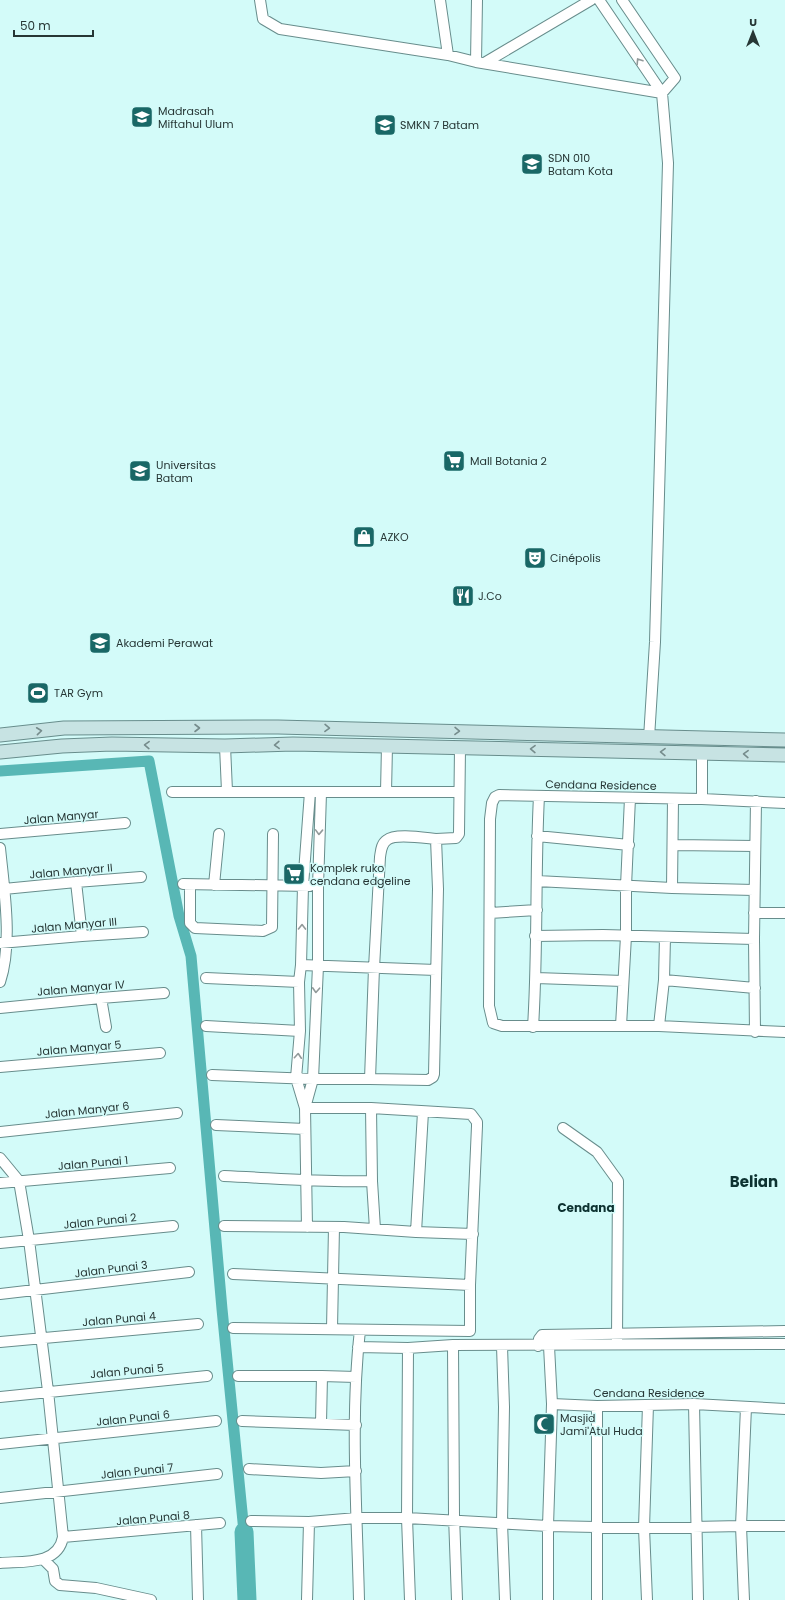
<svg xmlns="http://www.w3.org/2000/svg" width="785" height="1600" viewBox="0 0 785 1600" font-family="Poppins,sans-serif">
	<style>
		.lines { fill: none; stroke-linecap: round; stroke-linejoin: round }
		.canal { stroke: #58b7b5; stroke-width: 11 }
		.river { stroke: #58b7b5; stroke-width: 19 }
		.minor-casing { stroke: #688d8c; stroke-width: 12 }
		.secondary-casing { stroke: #688d8c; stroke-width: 15 }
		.minor { stroke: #fff; stroke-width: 10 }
		.secondary { stroke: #c7e3e3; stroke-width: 13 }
		.oneway { stroke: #929a9a }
		.oneway2 { stroke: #768c8c }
		.labels { text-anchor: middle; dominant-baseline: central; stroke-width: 3; stroke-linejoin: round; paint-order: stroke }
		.poi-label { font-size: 11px; fill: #263635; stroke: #d3fbf9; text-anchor: start }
		.street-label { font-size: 11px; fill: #263635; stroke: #d3fbf9 }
		.neighbourhood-label { font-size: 12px; font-weight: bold; fill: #0d3231; stroke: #d3fbf9 }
		.district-label { font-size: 15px; font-weight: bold; fill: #0d3231; stroke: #d3fbf9 }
	</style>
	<rect width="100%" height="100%" fill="#d3fbf9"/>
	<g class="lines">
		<path class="canal" d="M 0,771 L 149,761 L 179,916 L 191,956 L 222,1309 L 244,1532"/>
		<path class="river" d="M 244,1532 L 247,1600"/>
		<g class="minor-casing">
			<path id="minor" d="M 260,0 L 263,19 L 280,29 L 448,55 L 476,62 L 662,93
				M 440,0 L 448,55
				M 599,0 L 662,93 L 668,163 L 655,642 L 649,738
				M 622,0 L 675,78 L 662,93
				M 476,62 L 477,0
				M 486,62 L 591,0
				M 225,746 L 227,791
				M 702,753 L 702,799
				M 172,792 L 459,792
				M 386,792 L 387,746
				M 785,803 L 702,799 L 499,795 L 495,797 L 492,803 L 490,819 L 489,1006 L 493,1023 L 502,1026 L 659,1026 L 785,1032
				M 0,834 L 125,823
				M 537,836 L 629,845
				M 436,839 C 425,838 395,833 387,840 C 381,844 381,851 380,857 L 374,968 L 370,1079 L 428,1080 L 433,1077 L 434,1074 L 438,889 L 436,839 L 456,838 L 459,834 L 460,748
				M 673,845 L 755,846
				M 0,848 C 4,889 13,943 0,982
				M 537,881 L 672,888 L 754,890
				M 76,882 L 82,936
				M 183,884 L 310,886
				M 190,885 L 190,923 L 195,928 L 263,931 L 272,927 L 273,834
				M 214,885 L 219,834
				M 672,888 L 673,799
				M 4,889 L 76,882 L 141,877
				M 490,913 L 537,910
				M 754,913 L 785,913
				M 535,936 L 603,935 L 754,939
				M 0,943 L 82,936 L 143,932
				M 301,965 L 436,970
				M 206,978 L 299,982
				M 536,978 L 623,981
				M 664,980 L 755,988
				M 101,998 L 106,1027
				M 0,1008 L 101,998 L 164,993
				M 206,1026 L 300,1031
				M 621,1026 L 626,936 L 626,886 L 630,798
				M 659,1026 L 664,980 L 665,937
				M 533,1027 C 538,950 535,873 539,796
				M 755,1032 L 754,939 L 756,801
				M 0,1067 L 160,1053
				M 212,1075 L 313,1079 L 370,1079
				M 305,1108 L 296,1078 L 300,1031 L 299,982 L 301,965 L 303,886 L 310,792
				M 371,1108 L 372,1181 L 375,1229
				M 216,1125 L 305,1129
				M 563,1128 L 597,1152 L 618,1181 L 617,1339
				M 0,1132 L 177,1113
				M 0,1158 L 19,1181 L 29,1240 L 48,1391 L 63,1537 C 58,1566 22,1561 0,1563
				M 224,1176 C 273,1178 323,1183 372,1181
				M 0,1183 L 170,1168
				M 224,1226 L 344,1227 L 416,1232 L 473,1234
				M 307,1227 L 305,1108 L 313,1079 L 318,966 L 318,887 L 321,793
				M 416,1232 L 423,1112
				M 0,1243 L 173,1226
				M 233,1274 L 470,1285
				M 0,1294 L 189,1272
				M 233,1328 L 470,1331 L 470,1285 L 477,1126 L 477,1122 L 471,1114 L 371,1108 L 305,1108
				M 332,1329 L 334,1227
				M 0,1342 L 198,1324
				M 453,1345 L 454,1516 L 457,1600
				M 502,1346 L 504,1407 L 502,1523 L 505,1600
				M 538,1346 L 539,1339 L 542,1335 L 785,1331
				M 358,1347 L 408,1348 L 453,1345 L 785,1344
				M 408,1348 L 407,1518 L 410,1600
				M 238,1376 L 322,1376 L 356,1377
				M 0,1397 L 207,1376
				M 552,1404 L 597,1406 L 694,1404 L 785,1409
				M 694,1404 L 698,1600
				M 242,1421 L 356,1425
				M 321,1423 L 322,1376
				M 0,1444 L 216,1421
				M 249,1469 L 321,1473 L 356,1471
				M 0,1498 L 217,1474
				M 251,1521 L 309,1522 L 357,1518 L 407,1518 L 548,1526 L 644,1528 L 741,1526 L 785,1526
				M 196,1525 L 198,1600
				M 63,1537 L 220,1523
				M 43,1559 L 53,1569 L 55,1581 L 60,1585 L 96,1588 L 151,1600
				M 307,1600 L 309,1522
				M 359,1600 C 357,1511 350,1418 360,1330
				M 548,1600 L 548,1526 L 552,1404 L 549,1346
				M 597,1600 L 597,1406
				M 647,1600 L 644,1528 L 648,1405
				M 744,1600 L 741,1526 L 746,1407"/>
		</g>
		<g class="secondary-casing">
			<path id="secondary" d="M 0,735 L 64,728 L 278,727 L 785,740
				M 0,752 L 62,746 L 112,744 L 225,746 L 293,744 L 785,755"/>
		</g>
		<use href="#minor" class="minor"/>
		<use href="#secondary" class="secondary"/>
	</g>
	<defs><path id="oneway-chevron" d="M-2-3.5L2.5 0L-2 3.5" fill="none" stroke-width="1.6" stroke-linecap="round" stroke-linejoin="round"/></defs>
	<g class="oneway">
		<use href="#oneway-chevron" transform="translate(639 61) rotate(-123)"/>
		<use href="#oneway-chevron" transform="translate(319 832) rotate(92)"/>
		<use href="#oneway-chevron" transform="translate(302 927) rotate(-89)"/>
		<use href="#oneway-chevron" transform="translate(316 990) rotate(93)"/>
		<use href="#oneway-chevron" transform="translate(298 1056) rotate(-86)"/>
	</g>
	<g class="oneway2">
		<use href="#oneway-chevron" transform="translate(197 728)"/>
		<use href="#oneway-chevron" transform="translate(327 728) rotate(1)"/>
		<use href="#oneway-chevron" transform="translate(39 731) rotate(-6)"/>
		<use href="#oneway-chevron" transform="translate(457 731) rotate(1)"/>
		<use href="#oneway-chevron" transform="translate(147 745) rotate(-178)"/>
		<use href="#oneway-chevron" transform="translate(277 745) rotate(178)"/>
		<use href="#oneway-chevron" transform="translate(533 749) rotate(-179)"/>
		<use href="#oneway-chevron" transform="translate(663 752) rotate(-179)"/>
		<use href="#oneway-chevron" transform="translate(746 754) rotate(-178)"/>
	</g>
	<defs>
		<g id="school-square" transform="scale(1.15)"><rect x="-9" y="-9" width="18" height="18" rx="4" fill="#196766" stroke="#d3fbf9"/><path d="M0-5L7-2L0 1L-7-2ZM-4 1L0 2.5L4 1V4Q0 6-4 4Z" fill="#fff"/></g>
		<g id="supermarket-square" transform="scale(1.15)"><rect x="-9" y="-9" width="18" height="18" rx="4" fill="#196766" stroke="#d3fbf9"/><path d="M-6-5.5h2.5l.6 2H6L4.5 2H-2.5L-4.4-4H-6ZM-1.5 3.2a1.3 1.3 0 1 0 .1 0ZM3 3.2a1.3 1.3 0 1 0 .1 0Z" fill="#fff"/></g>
		<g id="university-square" transform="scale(1.15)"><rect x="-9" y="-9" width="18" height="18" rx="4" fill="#196766" stroke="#d3fbf9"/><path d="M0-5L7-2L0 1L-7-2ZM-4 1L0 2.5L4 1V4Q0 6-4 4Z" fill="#fff"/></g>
		<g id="shop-square" transform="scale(1.15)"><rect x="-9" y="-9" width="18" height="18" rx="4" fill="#196766" stroke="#d3fbf9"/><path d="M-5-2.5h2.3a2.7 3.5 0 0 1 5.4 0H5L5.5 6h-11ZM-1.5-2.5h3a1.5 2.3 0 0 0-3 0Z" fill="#fff"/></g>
		<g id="theatre-square" transform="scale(1.15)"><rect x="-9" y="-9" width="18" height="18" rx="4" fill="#196766" stroke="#d3fbf9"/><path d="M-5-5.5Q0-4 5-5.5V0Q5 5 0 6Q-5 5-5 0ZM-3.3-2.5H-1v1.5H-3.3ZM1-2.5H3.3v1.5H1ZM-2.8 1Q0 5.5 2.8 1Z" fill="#fff"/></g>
		<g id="restaurant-square" transform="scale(1.15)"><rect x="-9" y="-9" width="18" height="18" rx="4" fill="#196766" stroke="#d3fbf9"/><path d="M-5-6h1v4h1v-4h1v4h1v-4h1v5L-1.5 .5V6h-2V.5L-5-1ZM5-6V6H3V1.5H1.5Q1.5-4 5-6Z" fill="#fff"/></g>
		<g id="stadium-square" transform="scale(1.15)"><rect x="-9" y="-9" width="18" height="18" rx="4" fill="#196766" stroke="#d3fbf9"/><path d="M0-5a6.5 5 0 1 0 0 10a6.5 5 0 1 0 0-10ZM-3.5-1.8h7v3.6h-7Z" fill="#fff"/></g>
		<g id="mosque-square" transform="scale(1.15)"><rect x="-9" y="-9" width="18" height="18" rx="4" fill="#196766" stroke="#d3fbf9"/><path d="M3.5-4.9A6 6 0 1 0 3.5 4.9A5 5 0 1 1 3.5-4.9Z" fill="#fff"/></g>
	</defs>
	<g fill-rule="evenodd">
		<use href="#school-square" x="142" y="117"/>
		<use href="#school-square" x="385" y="125"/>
		<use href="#school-square" x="532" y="164"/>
		<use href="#supermarket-square" x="454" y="461"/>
		<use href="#university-square" x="140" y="471"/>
		<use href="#shop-square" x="364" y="537"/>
		<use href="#theatre-square" x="535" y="558"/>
		<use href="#restaurant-square" x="463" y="596"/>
		<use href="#university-square" x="100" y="643"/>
		<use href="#stadium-square" x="38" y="693"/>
		<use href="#supermarket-square" x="294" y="874"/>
		<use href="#mosque-square" x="544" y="1424"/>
	</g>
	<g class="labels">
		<g class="poi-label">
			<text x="158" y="111">Madrasah<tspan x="158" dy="13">Miftahul Ulum</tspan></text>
			<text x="400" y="125">SMKN 7 Batam</text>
			<text x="548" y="158">SDN 010<tspan x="548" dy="13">Batam Kota</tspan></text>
			<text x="470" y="461">Mall Botania 2</text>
			<text x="156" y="465">Universitas<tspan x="156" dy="13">Batam</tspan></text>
			<text x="380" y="537">AZKO</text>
			<text x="550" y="558">Cinépolis</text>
			<text x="478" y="596">J.Co</text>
			<text x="116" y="643">Akademi Perawat</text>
			<text x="54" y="693">TAR Gym</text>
			<text x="310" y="868">Komplek ruko<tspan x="310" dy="13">cendana edgeline</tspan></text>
			<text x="560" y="1418">Masjid<tspan x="560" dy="13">Jami'Atul Huda</tspan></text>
		</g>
		<g class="street-label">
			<text transform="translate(601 785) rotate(1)">Cendana Residence</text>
			<text transform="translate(61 817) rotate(-5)">Jalan Manyar</text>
			<text transform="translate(71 871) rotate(-5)">Jalan Manyar II</text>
			<text transform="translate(74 925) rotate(-5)">Jalan Manyar III</text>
			<text transform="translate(81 988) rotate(-5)">Jalan Manyar IV</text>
			<text transform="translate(79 1048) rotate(-5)">Jalan Manyar 5</text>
			<text transform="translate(87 1110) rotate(-6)">Jalan Manyar 6</text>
			<text transform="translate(93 1163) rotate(-5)">Jalan Punai 1</text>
			<text transform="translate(100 1221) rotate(-6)">Jalan Punai 2</text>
			<text transform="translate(111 1269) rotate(-7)">Jalan Punai 3</text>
			<text transform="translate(119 1319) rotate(-5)">Jalan Punai 4</text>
			<text transform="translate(127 1371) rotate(-5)">Jalan Punai 5</text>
			<text x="649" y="1393">Cendana Residence</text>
			<text transform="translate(133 1418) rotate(-6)">Jalan Punai 6</text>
			<text transform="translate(137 1471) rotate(-6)">Jalan Punai 7</text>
			<text transform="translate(153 1518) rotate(-5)">Jalan Punai 8</text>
		</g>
		<g class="neighbourhood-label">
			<text x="586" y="1207">Cendana</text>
		</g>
		<g class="district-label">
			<text x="754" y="1181">Belian</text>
		</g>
	</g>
	<g transform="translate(753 32)" stroke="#d3fbf9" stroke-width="3" paint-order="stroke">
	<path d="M0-3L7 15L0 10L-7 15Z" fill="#263635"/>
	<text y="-6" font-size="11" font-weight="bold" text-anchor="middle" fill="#263635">U</text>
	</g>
	<path d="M14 30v6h79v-6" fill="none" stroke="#263635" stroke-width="2"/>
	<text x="20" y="30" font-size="12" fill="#263635" stroke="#d3fbf9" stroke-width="3" paint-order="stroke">50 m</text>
</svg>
